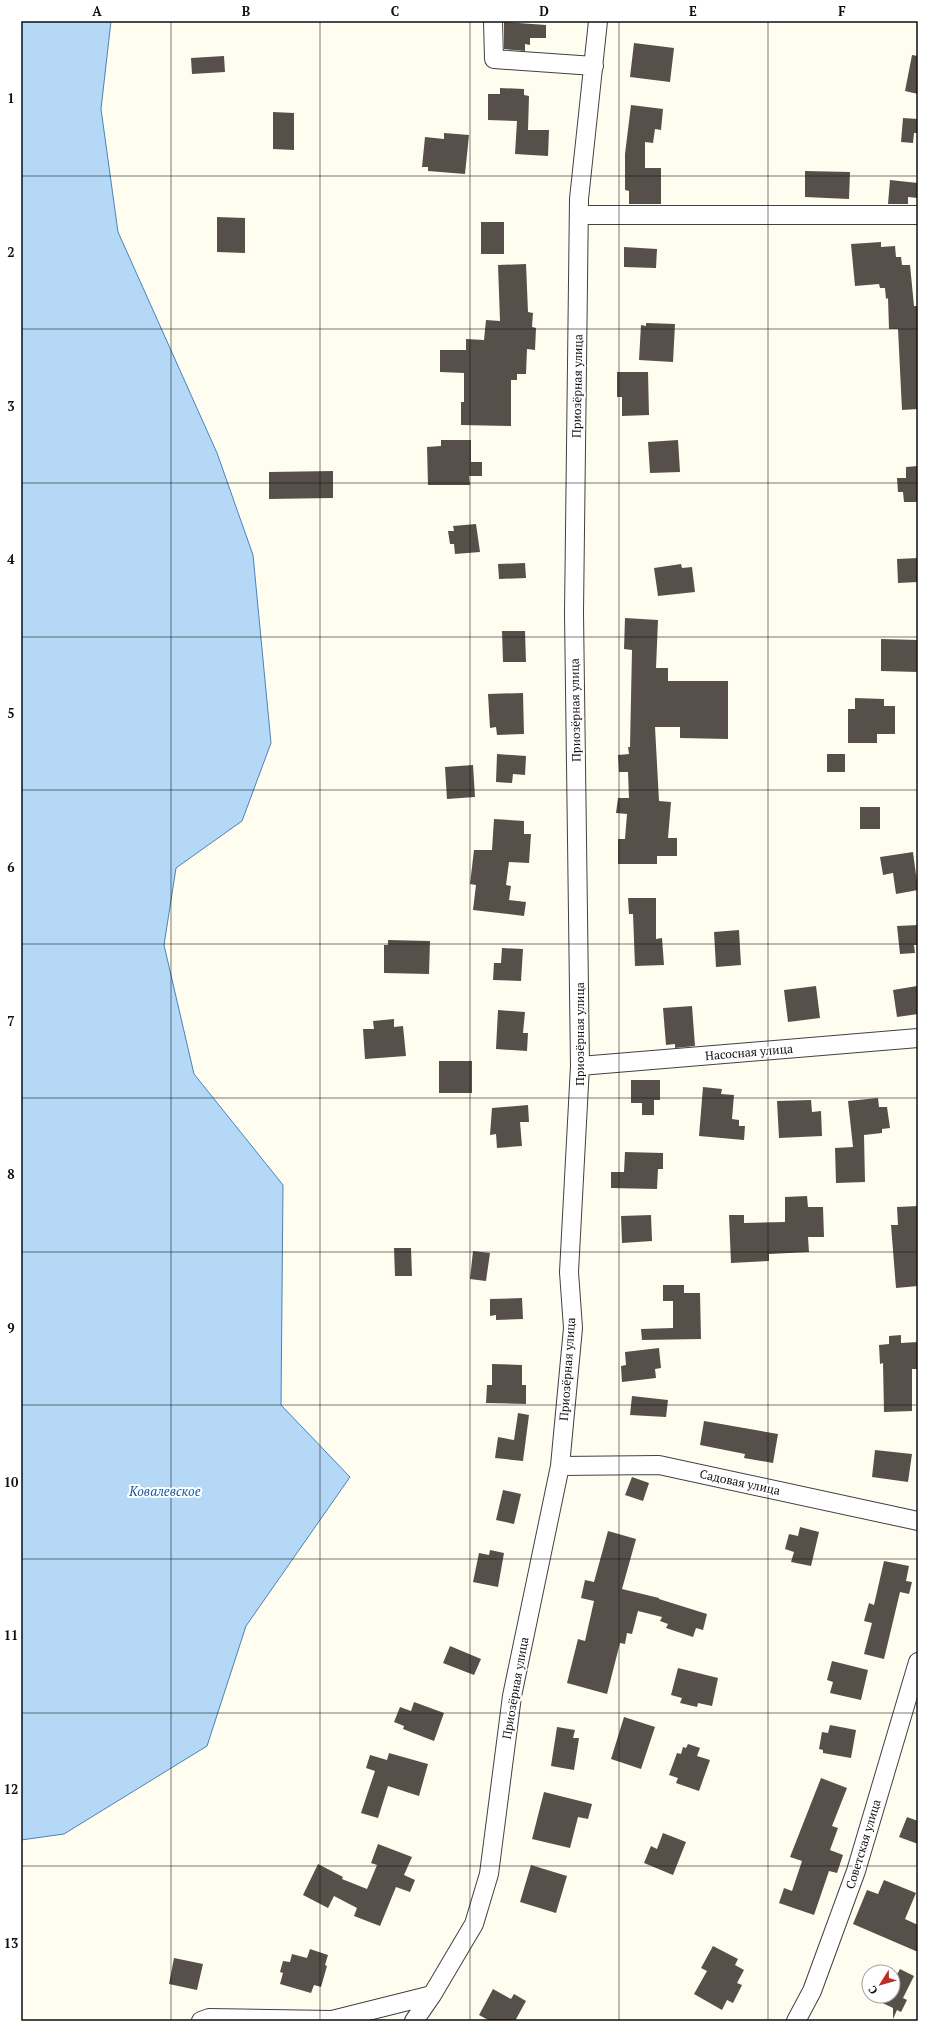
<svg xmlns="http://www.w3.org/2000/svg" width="939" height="2042" viewBox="0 0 939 2042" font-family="'PT Serif',serif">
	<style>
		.water { fill: #b4d8f6; stroke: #3a87ce }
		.building { fill: #57504a }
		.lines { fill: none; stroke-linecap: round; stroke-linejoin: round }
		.minor-casing { stroke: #414141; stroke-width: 20 }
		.minor { stroke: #fff; stroke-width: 18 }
		.grid { fill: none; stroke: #0e0e0e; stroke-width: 1; stroke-opacity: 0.55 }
		.labels { text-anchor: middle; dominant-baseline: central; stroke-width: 4; stroke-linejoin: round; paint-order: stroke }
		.street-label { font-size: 12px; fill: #0e0e0e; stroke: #fff }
		.water-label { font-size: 13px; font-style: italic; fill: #1659a1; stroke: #fff }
		.neatline { fill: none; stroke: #0e0e0e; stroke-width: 1.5 }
		.grid-label { font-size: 13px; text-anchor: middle; font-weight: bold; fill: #0e0e0e }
	</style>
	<rect width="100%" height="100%" fill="#fffdef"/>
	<path class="water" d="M 21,21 L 111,21 L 101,109 L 118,232 L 217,453 L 253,555 L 271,743 L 242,821 L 176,868 L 164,945 L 194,1074 L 283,1185 L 281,1405 L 350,1477 L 246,1626 L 207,1746 L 64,1834 L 21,1840 Z"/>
	<path class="building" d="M 504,22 L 546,25 L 546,38 L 530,38 L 530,45 L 525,44 L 525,51 L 504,49 Z
		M 634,43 L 674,48 L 670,82 L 630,77 Z
		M 912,55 L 918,56 L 918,94 L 905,91 Z
		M 224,56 L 225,72 L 192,74 L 191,58 Z
		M 500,88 L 524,89 L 524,95 L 529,96 L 528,130 L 549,130 L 548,156 L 515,154 L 517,121 L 488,120 L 488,94 L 500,94 Z
		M 631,105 L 663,109 L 661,130 L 655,129 L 653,143 L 645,142 L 645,168 L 661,168 L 661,204 L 629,204 L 629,191 L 625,190 L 625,154 Z
		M 273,112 L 294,113 L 294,150 L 273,149 Z
		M 903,118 L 918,119 L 918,133 L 914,133 L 913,143 L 901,142 Z
		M 444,133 L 469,135 L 465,174 L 428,171 L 428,167 L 422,167 L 425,137 L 444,139 Z
		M 805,171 L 850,172 L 849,199 L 805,197 Z
		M 890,180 L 918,183 L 918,198 L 908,197 L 908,204 L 888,204 Z
		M 217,217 L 245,218 L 245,253 L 217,252 Z
		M 481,222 L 504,222 L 504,254 L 481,254 Z
		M 881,242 L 881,247 L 895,246 L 896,257 L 901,257 L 902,265 L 910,265 L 914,306 L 918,306 L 918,409 L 902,410 L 898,329 L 889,329 L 888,298 L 886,299 L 885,288 L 880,288 L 879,284 L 855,286 L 851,244 Z
		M 624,247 L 657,249 L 656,268 L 624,267 Z
		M 526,264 L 528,312 L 533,313 L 532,327 L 536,328 L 535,350 L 527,349 L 526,374 L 517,374 L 517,380 L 511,380 L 511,426 L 461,425 L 461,402 L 464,402 L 464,373 L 440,372 L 440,350 L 466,350 L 466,339 L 484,340 L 486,320 L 500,321 L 498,265 Z
		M 646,323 L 675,324 L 673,362 L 639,360 L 641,325 L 646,326 Z
		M 617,372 L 648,372 L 649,415 L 622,416 L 622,397 L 617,397 Z
		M 441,440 L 471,440 L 471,462 L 482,462 L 482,476 L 469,476 L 470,485 L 428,485 L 427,447 L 441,446 Z
		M 678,440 L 680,472 L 650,473 L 648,442 Z
		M 918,466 L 918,502 L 904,502 L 903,492 L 898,492 L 897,478 L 906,478 L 906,467 Z
		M 333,471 L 333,498 L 269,499 L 269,472 Z
		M 476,524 L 480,552 L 455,554 L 454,544 L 450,544 L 448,531 L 454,531 L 453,526 Z
		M 918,558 L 918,582 L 898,583 L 897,559 Z
		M 525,563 L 526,578 L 499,579 L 498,564 Z
		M 681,564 L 682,568 L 692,567 L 695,592 L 658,596 L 654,568 Z
		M 625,618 L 658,620 L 656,668 L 668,668 L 668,681 L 728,681 L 728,739 L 680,738 L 680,727 L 655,727 L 659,801 L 671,802 L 668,838 L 677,838 L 677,856 L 657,856 L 657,864 L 618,864 L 618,839 L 625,839 L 627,814 L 616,813 L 618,798 L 629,798 L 628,772 L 619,772 L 618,755 L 629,754 L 628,747 L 630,747 L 632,650 L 624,649 Z
		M 502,631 L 525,631 L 526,662 L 503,662 Z
		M 881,639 L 918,640 L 918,672 L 881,671 Z
		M 523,693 L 524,734 L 497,735 L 496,727 L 490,728 L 488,694 Z
		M 855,698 L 884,699 L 884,706 L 895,706 L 895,734 L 877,734 L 877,743 L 848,743 L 848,709 L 855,709 Z
		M 497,754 L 526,756 L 525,775 L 513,774 L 512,783 L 496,782 Z
		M 827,754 L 845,754 L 845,772 L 827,772 Z
		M 473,765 L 475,797 L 447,799 L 445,767 Z
		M 860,807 L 880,807 L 880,829 L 860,829 Z
		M 494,819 L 524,821 L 524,834 L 531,834 L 529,863 L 509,862 L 506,885 L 511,886 L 509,900 L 526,902 L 524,916 L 473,910 L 476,885 L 470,884 L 474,850 L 492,850 Z
		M 913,852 L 918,890 L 896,894 L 893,873 L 883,875 L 880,857 Z
		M 628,898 L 656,898 L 656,939 L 662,938 L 664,965 L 635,966 L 633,914 L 629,914 Z
		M 918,925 L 918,945 L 914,945 L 915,953 L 900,954 L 897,926 Z
		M 739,930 L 741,965 L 716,967 L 714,932 Z
		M 388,940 L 430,941 L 429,974 L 384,973 L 384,945 L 388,945 Z
		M 502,948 L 523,949 L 521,981 L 493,980 L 494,963 L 501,963 Z
		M 816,986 L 820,1018 L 788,1022 L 784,990 Z
		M 917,986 L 918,1014 L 897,1017 L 893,990 Z
		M 692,1006 L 695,1046 L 675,1048 L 675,1044 L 666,1045 L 663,1008 Z
		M 498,1010 L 525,1012 L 523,1033 L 528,1033 L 527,1051 L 496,1049 Z
		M 394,1019 L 394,1027 L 403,1026 L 406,1056 L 365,1059 L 363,1029 L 374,1029 L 373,1021 Z
		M 439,1061 L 472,1061 L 472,1093 L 439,1093 Z
		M 631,1080 L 660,1080 L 660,1100 L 654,1100 L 654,1115 L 642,1115 L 642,1103 L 631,1103 Z
		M 703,1087 L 722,1089 L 721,1094 L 734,1095 L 732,1119 L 739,1120 L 739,1126 L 745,1126 L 744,1140 L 699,1136 Z
		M 878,1098 L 879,1107 L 887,1107 L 890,1128 L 882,1129 L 882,1133 L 864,1135 L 865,1182 L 836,1183 L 835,1148 L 853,1147 L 848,1101 Z
		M 811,1100 L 812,1112 L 821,1111 L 822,1136 L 779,1138 L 777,1101 Z
		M 528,1105 L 529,1122 L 520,1122 L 522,1146 L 497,1148 L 496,1134 L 490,1135 L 492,1108 Z
		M 625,1152 L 663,1153 L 663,1169 L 658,1169 L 657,1189 L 611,1188 L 611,1172 L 624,1172 Z
		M 807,1196 L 808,1207 L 823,1207 L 824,1237 L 808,1237 L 809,1252 L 769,1254 L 769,1261 L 731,1263 L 729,1215 L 744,1215 L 744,1223 L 785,1222 L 785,1197 Z
		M 918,1206 L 918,1286 L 896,1288 L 891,1225 L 898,1225 L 897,1207 Z
		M 651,1215 L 652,1241 L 622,1243 L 621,1216 Z
		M 394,1248 L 411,1248 L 412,1276 L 395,1276 Z
		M 473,1251 L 490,1253 L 486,1281 L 470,1279 Z
		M 663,1285 L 684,1285 L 684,1293 L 700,1293 L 701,1339 L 642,1340 L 641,1329 L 673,1328 L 673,1301 L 663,1301 Z
		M 522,1298 L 523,1319 L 496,1320 L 496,1315 L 490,1316 L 490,1299 Z
		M 901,1335 L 901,1343 L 918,1342 L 918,1369 L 912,1369 L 912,1411 L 884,1412 L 883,1363 L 880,1364 L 879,1345 L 889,1344 L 889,1336 Z
		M 659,1348 L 661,1368 L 655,1369 L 656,1378 L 622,1382 L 621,1366 L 626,1365 L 625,1352 Z
		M 492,1364 L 522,1365 L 522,1385 L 526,1385 L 526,1404 L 486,1403 L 487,1385 L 492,1385 Z
		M 632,1396 L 668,1400 L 666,1417 L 630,1415 Z
		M 518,1413 L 529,1415 L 523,1461 L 495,1458 L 498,1437 L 514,1440 Z
		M 704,1421 L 778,1434 L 773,1463 L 744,1458 L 745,1454 L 700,1445 Z
		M 875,1450 L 912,1454 L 908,1482 L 872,1477 Z
		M 632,1477 L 649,1483 L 643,1501 L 625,1495 Z
		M 503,1490 L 521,1494 L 514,1524 L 496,1520 Z
		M 800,1527 L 819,1532 L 811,1566 L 791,1562 L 794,1552 L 785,1549 L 789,1534 L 798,1536 Z
		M 608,1531 L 636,1539 L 622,1589 L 659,1598 L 659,1599 L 707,1614 L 703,1630 L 696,1628 L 693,1637 L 666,1628 L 668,1624 L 660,1621 L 662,1617 L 638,1611 L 632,1634 L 627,1633 L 625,1644 L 620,1643 L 607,1694 L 567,1683 L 578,1639 L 585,1641 L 594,1601 L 581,1598 L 585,1580 L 594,1582 Z
		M 490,1550 L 504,1553 L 498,1587 L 473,1582 L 479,1553 L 489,1555 Z
		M 884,1561 L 909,1566 L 906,1581 L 912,1582 L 909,1594 L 900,1592 L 884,1659 L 864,1654 L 872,1623 L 864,1621 L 869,1603 L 874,1605 Z
		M 450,1646 L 481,1659 L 474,1675 L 443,1663 Z
		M 832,1661 L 868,1670 L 861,1700 L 830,1693 L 833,1682 L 827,1680 Z
		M 678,1668 L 718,1678 L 712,1706 L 698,1703 L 697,1707 L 680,1703 L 682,1698 L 671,1695 Z
		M 414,1702 L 444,1713 L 434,1741 L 403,1729 L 404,1726 L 394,1722 L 400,1707 L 411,1711 Z
		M 624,1717 L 655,1727 L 641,1769 L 611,1759 Z
		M 830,1725 L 856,1730 L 851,1758 L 823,1753 L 823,1750 L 819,1749 L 822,1732 L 828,1733 Z
		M 557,1727 L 575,1730 L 573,1738 L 579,1738 L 574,1770 L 551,1766 Z
		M 688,1744 L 700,1748 L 697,1756 L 710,1760 L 699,1791 L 676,1783 L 678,1778 L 669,1775 L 677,1753 L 681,1754 L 683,1747 L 686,1748 Z
		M 389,1753 L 428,1764 L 419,1796 L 388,1786 L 378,1818 L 361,1813 L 375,1771 L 366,1768 L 370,1755 L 387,1760 Z
		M 821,1778 L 847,1788 L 832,1826 L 838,1828 L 830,1850 L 843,1855 L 837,1873 L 829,1871 L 814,1915 L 779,1903 L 784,1888 L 792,1891 L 802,1861 L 790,1857 Z
		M 544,1792 L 592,1804 L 588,1819 L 578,1817 L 570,1848 L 532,1839 Z
		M 907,1817 L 918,1821 L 918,1844 L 899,1837 Z
		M 663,1833 L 686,1842 L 673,1875 L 644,1863 L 651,1846 L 657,1849 Z
		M 378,1844 L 412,1857 L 404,1875 L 415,1880 L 410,1892 L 396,1887 L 380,1926 L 354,1916 L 357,1908 L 334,1896 L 328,1908 L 303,1895 L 318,1864 L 343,1877 L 342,1879 L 367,1889 L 377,1865 L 371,1863 Z
		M 531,1865 L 567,1876 L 556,1913 L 520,1902 Z
		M 884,1880 L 916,1893 L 905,1919 L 918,1925 L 918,1952 L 853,1924 L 867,1890 L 878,1894 Z
		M 713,1946 L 738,1959 L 735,1965 L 744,1970 L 737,1983 L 742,1985 L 733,2003 L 727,2000 L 722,2010 L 694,1994 L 707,1971 L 701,1968 Z
		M 310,1949 L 328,1955 L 325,1965 L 327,1966 L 321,1987 L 314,1985 L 311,1993 L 280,1984 L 283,1973 L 280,1972 L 283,1961 L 290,1962 L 292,1954 L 307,1958 Z
		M 174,1958 L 203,1964 L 197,1990 L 169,1984 Z
		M 900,1969 L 914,1976 L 903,1998 L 907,2000 L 901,2012 L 897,2010 L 893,2019 L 893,2008 L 868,1996 L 893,1996 L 893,1982 Z
		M 493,1989 L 511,1999 L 514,1994 L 526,2001 L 515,2021 L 490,2021 L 479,2015 Z"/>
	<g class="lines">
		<g class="minor-casing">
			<path id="minor" d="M 493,21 L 494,59 L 594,66
				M 579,215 L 918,215
				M 580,1066 L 918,1038
				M 560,1466 L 659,1465 L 918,1521
				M 201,2021 L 209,2018 L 332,2020 L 432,1995
				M 414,2021 L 432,1995 L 474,1924 L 489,1874 L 512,1696 L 560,1466 L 573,1328 L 569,1272 L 580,1066 L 574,613 L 579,199 L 598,21
				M 796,2021 L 812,1991 L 856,1871 L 918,1662"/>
		</g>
		<use href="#minor" class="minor"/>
	</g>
	<path class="grid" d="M 171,21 L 171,2021M 320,21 L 320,2021M 470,21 L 470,2021M 619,21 L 619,2021M 768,21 L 768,2021M 21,176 L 918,176M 21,329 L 918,329M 21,483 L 918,483M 21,637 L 918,637M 21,790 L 918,790M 21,944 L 918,944M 21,1098 L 918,1098M 21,1252 L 918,1252M 21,1405 L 918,1405M 21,1559 L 918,1559M 21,1713 L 918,1713M 21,1866 L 918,1866"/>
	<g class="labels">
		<g class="street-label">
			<text transform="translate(577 386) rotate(-89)">Приозёрная улица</text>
			<text transform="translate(575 710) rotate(-91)">Приозёрная улица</text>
			<text transform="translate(579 1034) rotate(-90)">Приозёрная улица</text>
			<text transform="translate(749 1052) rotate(-5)">Насосная улица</text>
			<text transform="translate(567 1369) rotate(-86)">Приозёрная улица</text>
			<text transform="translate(740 1482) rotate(12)">Садовая улица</text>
			<text transform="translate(515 1688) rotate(-80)">Приозёрная улица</text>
			<text transform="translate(863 1844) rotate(-73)">Советская улица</text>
		</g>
		<g class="water-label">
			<text x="165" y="1491">Ковалевское</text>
		</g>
	</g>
	<rect width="939" height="2042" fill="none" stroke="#ffffff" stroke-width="44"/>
	<g transform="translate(881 1984) rotate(233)"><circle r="19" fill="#ffffff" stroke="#9f9f9f"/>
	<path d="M0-3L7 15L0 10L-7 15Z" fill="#bf2b25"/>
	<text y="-6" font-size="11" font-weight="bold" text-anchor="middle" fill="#0e0e0e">С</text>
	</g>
	<rect x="22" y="22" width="895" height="1998" class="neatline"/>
	<g class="grid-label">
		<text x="97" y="16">A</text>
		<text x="246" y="16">B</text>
		<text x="395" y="16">C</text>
		<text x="544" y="16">D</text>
		<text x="693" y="16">E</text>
		<text x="842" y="16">F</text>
		<text x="11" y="103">1</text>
		<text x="11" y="257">2</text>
		<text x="11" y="411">3</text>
		<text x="11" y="564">4</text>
		<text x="11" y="718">5</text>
		<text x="11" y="872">6</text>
		<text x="11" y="1026">7</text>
		<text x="11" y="1179">8</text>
		<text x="11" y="1333">9</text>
		<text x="11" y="1487">10</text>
		<text x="11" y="1640">11</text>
		<text x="11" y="1794">12</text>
		<text x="11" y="1948">13</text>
	</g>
</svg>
